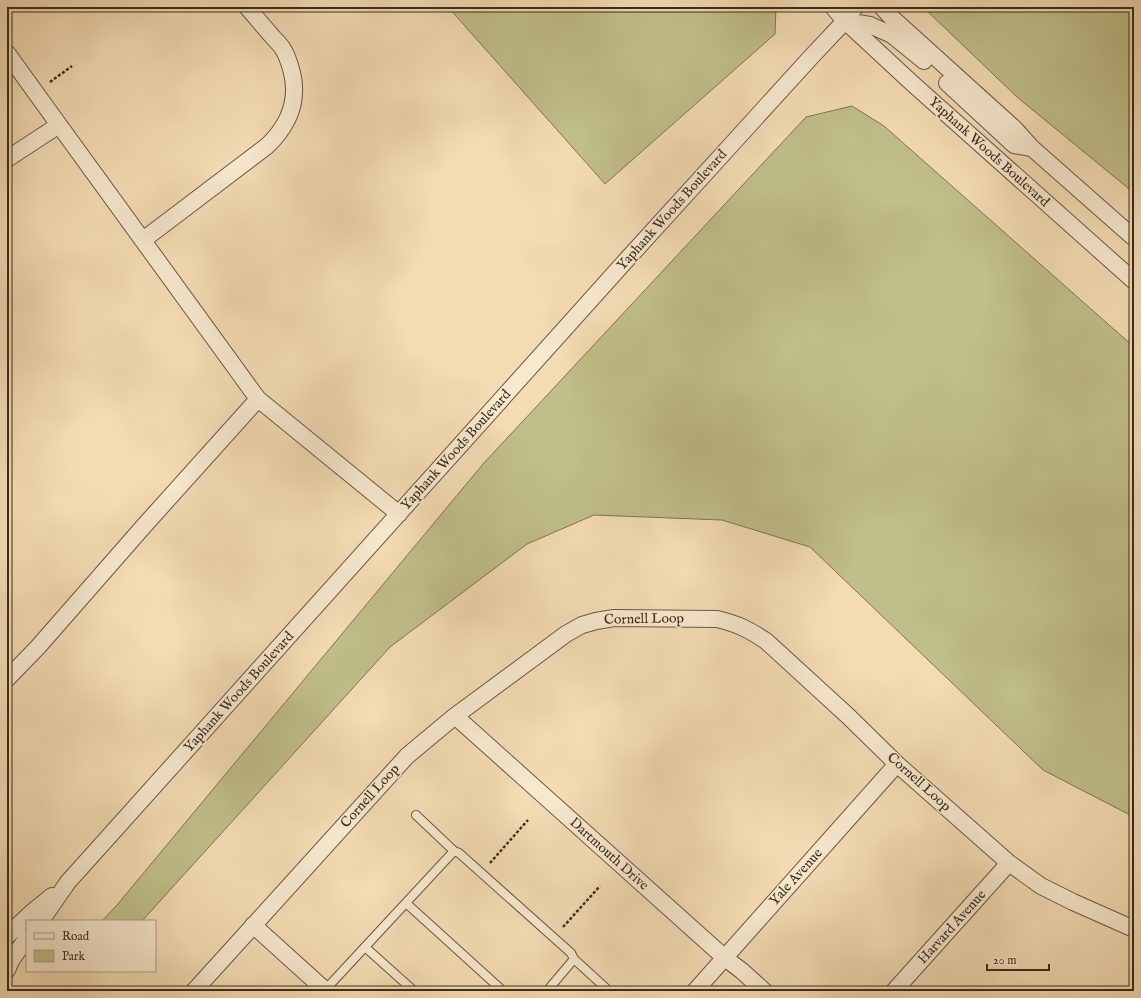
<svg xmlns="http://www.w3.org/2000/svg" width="1141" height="998" viewBox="0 0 1141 998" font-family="'IM FELL English',serif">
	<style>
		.green { fill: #c0be89; stroke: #7e7552 }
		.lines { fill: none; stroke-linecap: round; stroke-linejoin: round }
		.service-casing { stroke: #6a5841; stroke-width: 10 }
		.minor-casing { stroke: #6a5841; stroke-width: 18 }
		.path { stroke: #3c2c1b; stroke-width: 2.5; stroke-dasharray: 3 2; stroke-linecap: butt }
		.service { stroke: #f7e8ce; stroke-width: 8 }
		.minor { stroke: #f7e8ce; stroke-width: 16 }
		.labels { text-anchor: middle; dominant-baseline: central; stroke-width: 3; stroke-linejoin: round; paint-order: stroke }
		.street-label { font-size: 14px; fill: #3c2c1b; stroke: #f7e8ce }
	</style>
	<rect width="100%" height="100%" fill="#f3dbb3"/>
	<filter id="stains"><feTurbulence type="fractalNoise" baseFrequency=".005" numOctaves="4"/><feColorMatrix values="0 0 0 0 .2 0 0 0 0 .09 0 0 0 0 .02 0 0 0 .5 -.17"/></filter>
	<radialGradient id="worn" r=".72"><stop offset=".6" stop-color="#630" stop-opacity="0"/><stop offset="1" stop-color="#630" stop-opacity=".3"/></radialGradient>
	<path class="green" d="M 448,7 L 776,7 L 775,34 L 605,184 Z
		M 923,7 L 1134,7 L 1134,193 L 1017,97 Z
		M 852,106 L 884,126 L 1134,347 L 1134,817 L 1043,770 L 810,547 L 722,520 L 594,515 L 527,544 L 390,647 L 142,921 L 102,921 L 117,905 L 483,464 L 806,117 Z"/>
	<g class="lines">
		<g class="service-casing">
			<path id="service" d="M 416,815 L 454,851
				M 406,903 L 503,991
				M 365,947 L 414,991
				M 574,959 L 609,991
				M 325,990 L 454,851 L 459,853 L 571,953 L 574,959 L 547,991"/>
		</g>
		<g class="minor-casing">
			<path id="minor" d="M 833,7 L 845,21 L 913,84 L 1134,281
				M 882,7 L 891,17 L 1015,129 L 1032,148 L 1134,238
				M 845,21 L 870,25 L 892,35 L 924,61
				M 7,53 L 59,125
				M 947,83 L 1014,145 L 1032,148
				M 7,159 L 59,125 L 258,399 L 399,514
				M 143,240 L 267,146 C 289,125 300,100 291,69 C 289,62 287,55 283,49 C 280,44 275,40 271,35 C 263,26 255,16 247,7
				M 7,679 L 38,647 L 143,527 L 258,399
				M 455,716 L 725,958 L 742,971 L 764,991
				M 41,921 L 68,882 L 630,256 L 812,56 L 845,21 L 855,7
				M 253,925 L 326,991
				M 7,936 L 30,914 L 52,896
				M 7,970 L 12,959 L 27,938
				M 194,991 L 407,756 L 455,716 L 566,634 L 582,625 L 596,621 L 614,618 L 717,619 C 738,624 748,629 766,641 L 848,716 L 897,764 L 1009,863 L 1041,886 L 1073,902 L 1134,929
				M 695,991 L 897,764
				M 894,991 L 1009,863"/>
		</g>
		<path class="path" d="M 50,82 L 72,66
			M 490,863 L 528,820
			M 563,927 L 600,886"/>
		<use href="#service" class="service"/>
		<use href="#minor" class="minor"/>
	</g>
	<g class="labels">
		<g class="street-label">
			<text transform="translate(989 152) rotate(42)">Yaphank Woods Boulevard</text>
			<text transform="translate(672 210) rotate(-48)">Yaphank Woods Boulevard</text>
			<text transform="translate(456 450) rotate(-48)">Yaphank Woods Boulevard</text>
			<text transform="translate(644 619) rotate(-1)">Cornell Loop</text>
			<text transform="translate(239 692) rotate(-48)">Yaphank Woods Boulevard</text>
			<text transform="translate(919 782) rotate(42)">Cornell Loop</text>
			<text transform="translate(370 796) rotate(-48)">Cornell Loop</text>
			<text transform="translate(609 854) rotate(42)">Dartmouth Drive</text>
			<text transform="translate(796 877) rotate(-48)">Yale Avenue</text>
			<text transform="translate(952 927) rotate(-48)">Harvard Avenue</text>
		</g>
	</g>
	<rect width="1141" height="998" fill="none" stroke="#f3dbb3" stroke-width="24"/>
	<rect x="8" y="8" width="1125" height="982" fill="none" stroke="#3c2c1b" stroke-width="2"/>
	<rect x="12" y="12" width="1117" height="974" fill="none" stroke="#3c2c1b"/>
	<rect x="26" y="920" width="130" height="52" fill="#f7e8ce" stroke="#ac9d86"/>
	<rect x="34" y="933" width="20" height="6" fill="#f7e8ce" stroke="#ac9d86"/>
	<text x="62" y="940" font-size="12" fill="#3c2c1b">Road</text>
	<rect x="34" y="950" width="20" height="12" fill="#c0be89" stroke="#ac9d86"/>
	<text x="62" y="960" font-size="12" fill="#3c2c1b">Park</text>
	<path d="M987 964v6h62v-6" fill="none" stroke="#3c2c1b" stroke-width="2"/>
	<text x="993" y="964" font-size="12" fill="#3c2c1b" stroke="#f7e8ce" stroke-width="3" paint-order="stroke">20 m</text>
	<rect width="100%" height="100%" filter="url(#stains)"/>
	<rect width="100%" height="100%" fill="url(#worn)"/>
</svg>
